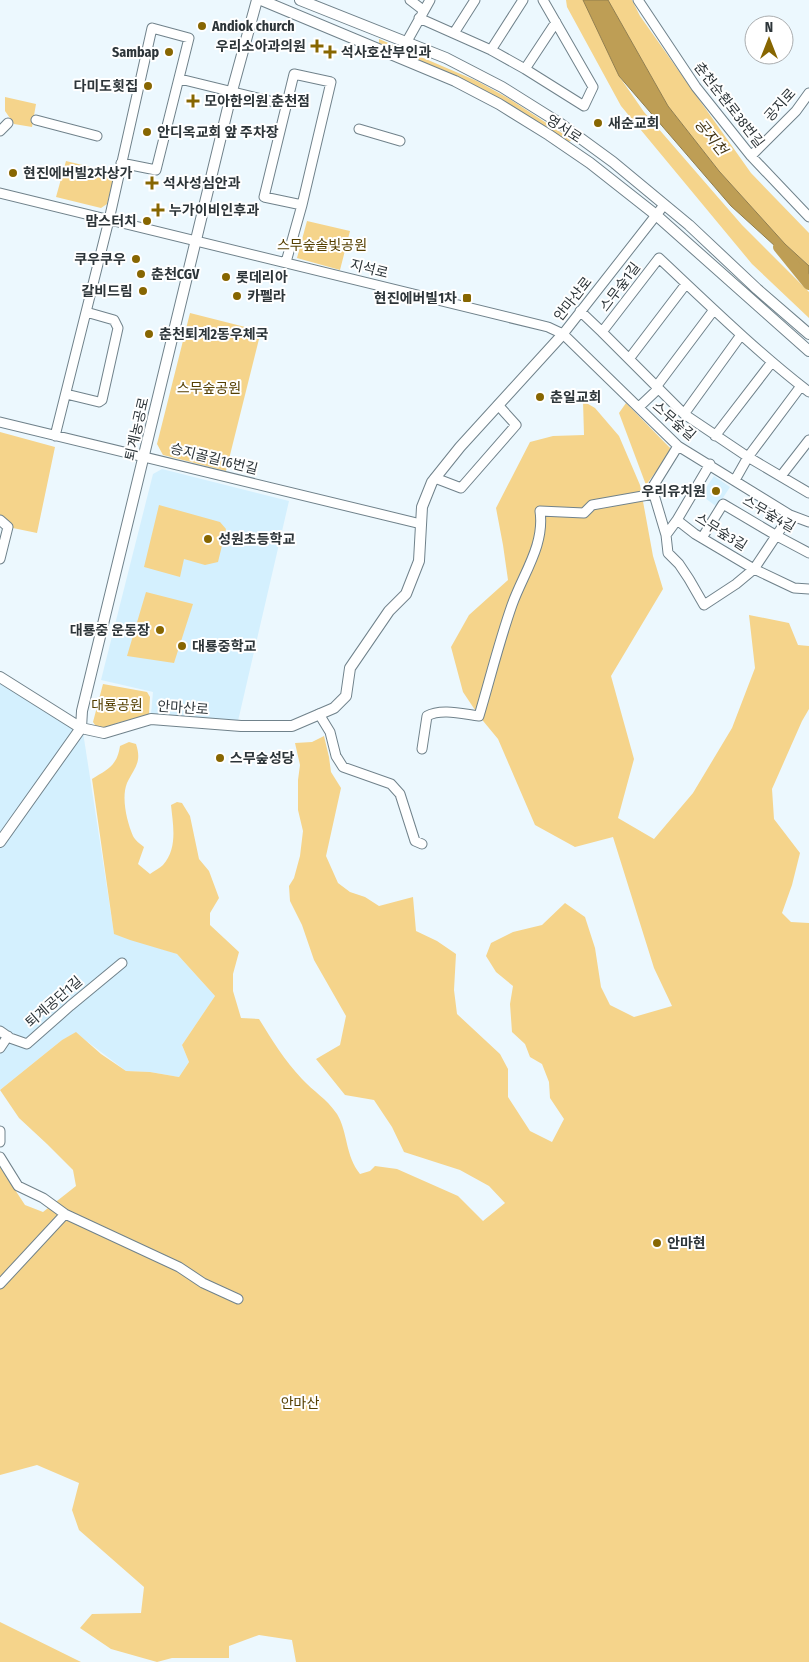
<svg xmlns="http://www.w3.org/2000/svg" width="809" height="1662" viewBox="0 0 809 1662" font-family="'Fira Sans Condensed','Noto Sans KR',sans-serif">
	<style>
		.built { fill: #d4f0fe }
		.green { fill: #f5d48b }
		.water { fill: #be9e55; stroke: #927e4d }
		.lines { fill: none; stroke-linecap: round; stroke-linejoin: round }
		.river { stroke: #be9e55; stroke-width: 12 }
		.minor-casing { stroke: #70828b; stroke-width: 11 }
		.tertiary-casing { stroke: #70828b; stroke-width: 12 }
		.minor { stroke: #fff; stroke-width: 9 }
		.tertiary { stroke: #fff; stroke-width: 10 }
		.poi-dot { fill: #876601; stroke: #fff; stroke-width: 2 }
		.labels { text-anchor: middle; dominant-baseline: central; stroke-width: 4; stroke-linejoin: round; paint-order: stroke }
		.poi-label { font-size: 14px; font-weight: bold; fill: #2d3539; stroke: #fff; text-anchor: start }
		.street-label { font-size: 14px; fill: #2d3539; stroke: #fff }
		.park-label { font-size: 14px; fill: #553f00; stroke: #fff }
		.water-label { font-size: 15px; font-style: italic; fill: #443616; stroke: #fff }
	</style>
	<rect width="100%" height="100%" fill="#ecf8fe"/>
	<path class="built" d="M 162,469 L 289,501 L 238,721 L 151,714 L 153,692 L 101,680 L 153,474 Z
		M 714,476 L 730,487 L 717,507 L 701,495 Z
		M 0,677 L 83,732 L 114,933 L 177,954 L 215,996 L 182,1045 L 189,1062 L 179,1077 L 150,1072 L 126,1071 L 76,1033 L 62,1040 L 0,1090 Z"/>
	<path class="green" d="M 566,0 L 583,0 L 619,76 L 644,112 L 742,225 L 809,292 L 809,318 L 752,264 L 621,106 L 567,7 Z
		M 608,0 L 632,0 L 640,16 L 751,173 L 809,233 L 809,266 L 785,244 L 719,171 L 668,106 Z
		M 379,39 L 477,81 L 508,98 L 571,139 L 571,141 L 567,142 L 506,102 L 474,85 L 379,43 Z
		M 5,97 L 36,104 L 32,127 L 14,124 L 5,111 Z
		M 66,161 L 115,173 L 107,204 L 101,208 L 56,197 Z
		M 307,221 L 350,231 L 340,270 L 297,258 Z
		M 190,313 L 261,331 L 226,471 L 163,455 L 157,444 Z
		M 583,401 L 595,408 L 619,436 L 640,485 L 653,556 L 663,589 L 611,676 L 634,759 L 618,818 L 654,839 L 693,793 L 732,728 L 755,668 L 749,615 L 789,623 L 798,645 L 809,646 L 809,709 L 802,721 L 772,789 L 774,819 L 800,853 L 792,885 L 782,913 L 791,922 L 809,923 L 809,1662 L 296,1662 L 292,1640 L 259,1635 L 229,1646 L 229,1658 L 172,1658 L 157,1662 L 111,1649 L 80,1628 L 92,1614 L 141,1613 L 144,1587 L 79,1530 L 72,1510 L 79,1483 L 37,1465 L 0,1475 L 0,1167 L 25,1205 L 43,1212 L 76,1186 L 73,1170 L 47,1144 L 19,1118 L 0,1090 L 62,1040 L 76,1032 L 101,1054 L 126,1071 L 150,1072 L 179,1077 L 189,1062 L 182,1045 L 215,996 L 177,954 L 130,940 L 114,934 L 92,779 C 108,769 117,766 120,746 L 129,742 L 136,744 C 142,762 135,767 127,783 C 121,798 127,822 133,836 C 135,840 140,844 144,847 L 138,864 L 150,874 C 154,871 160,868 163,865 C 178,848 173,825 171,805 L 177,802 L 182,803 L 190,816 L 199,859 L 209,871 L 219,898 L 210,913 L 210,925 L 239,952 L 233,974 L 233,991 L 241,1018 L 259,1019 C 272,1040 285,1061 302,1079 C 314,1092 326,1098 337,1114 C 348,1132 345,1156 360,1174 L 370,1171 L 375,1166 L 397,1169 L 458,1196 L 483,1221 L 505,1203 L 489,1186 L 460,1170 L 404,1152 L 392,1127 L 374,1100 L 345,1095 L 316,1059 L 340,1045 L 346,1016 L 314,960 L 302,925 L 290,901 L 289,886 L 294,878 L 300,856 L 303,831 L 298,810 L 298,780 L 300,765 L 295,743 L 312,742 L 324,736 L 329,757 L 331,772 L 341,788 L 326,856 L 338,883 L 350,892 L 365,897 L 379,906 L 413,897 L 416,931 L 437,941 L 456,954 L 454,990 L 457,1014 L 500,1054 L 508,1069 L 508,1097 L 530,1131 L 552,1142 L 564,1119 L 550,1098 L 549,1082 L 542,1064 L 530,1057 L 525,1044 L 512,1032 L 510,1004 L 513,986 L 496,972 L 486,956 L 491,943 L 513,932 L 542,925 L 565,903 L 585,917 L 595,948 L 601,987 L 610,1005 L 634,1017 L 672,1006 L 654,968 L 613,837 L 575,847 L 535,825 L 498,739 L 479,716 L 463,692 L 451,647 L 469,615 L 508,580 L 503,545 L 496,508 L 530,442 L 553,436 L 584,435 Z
		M 626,403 L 672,450 L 646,485 L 619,413 Z
		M 0,432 L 55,447 L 37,533 L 8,527 L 0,520 Z
		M 159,505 L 220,522 L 226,529 L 218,562 L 205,565 L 184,559 L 180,577 L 144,567 Z
		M 146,592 L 193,604 L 174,663 L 127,656 Z
		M 103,684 L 147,692 L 150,697 L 149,714 L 141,717 L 117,723 L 103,729 L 97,728 L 93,722 Z
		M 0,1622 L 81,1662 L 0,1662 Z"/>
	<path class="water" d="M 583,0 L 608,0 L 668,106 L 719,171 L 785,244 L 809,266 L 809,277 L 731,206 L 619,76 Z"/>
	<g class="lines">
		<path class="river" d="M 779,247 L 809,284"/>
		<g class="minor-casing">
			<path id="minor" d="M 410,0 L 423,10
				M 638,0 L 696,87 L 751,156 L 809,217
				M 419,18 L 491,50 L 525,69 L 584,106 L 593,87 L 543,0
				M 454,33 L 475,0
				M 406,43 L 430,0
				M 491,50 L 523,0
				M 525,69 L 556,22
				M 180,79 L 286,105
				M 36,120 L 97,136
				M 359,129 L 400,141
				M 0,131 L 8,123
				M 751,156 L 796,111 L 809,93
				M 0,193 L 548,327 L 563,334 L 678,446 L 790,515 L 809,522
				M 286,262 L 302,205 L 331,82 L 294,74 L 264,197 L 302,205
				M 580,311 L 602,332
				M 563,334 L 664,205
				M 629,359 L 686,284
				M 656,387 L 713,311
				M 809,392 C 756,351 708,304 659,258 L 602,332 L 684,414 L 748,457 L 809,493
				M 66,394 L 99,402 L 102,400 L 118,328 L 114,320 L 86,312
				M 639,407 L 658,389
				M 684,414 L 741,335
				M 0,422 L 421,524
				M 55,436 L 109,220 L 152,28 L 189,38 L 156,170 L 121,163
				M 715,436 L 772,362
				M 678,446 L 652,488 L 666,535 L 668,553 L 679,564 L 689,579 L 704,605 L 736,584 L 754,569 L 790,515
				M 710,464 L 677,520 L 695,534 L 754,569 L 794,588 L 809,589
				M 781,476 L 809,440
				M 435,478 L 461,488 L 516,425 L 498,405
				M 735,480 L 748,457 L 801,386
				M 0,520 L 8,527 L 0,559
				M 666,535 L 677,520
				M 702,538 L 723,504 L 777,536 L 809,553
				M 319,714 L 330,732 L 336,756 L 343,767 L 391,784 L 400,794 L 415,841 L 422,844
				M 422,749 L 427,716 C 441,708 463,714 479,716 C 490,679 499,642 512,605 C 523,574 545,545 540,511 L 584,513 L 592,505 L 654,494
				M 0,1031 L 10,1038 L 27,1044 L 70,1006 L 122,963
				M 0,1048 L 8,1036
				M 0,1131 L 0,1142
				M 0,1157 L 18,1186 L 43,1198 L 65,1214 L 179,1267 L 203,1283 L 238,1299
				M 0,1284 L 65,1214"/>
		</g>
		<g class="tertiary-casing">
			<path id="tertiary" d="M 261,0 L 455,81 L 499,104 L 549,135 L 590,163 L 656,215 L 809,351
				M 300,0 L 446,58 L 502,87 L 561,124 L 613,162 L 689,225 L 757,289 L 809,334
				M 0,677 L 81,728 L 104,733 L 151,719 L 241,726 L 292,726 L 334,708 L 346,696 L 350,668 L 389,611 L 406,594 L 419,561 L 422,507 L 432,482 L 460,447 L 563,334
				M 0,842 L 81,728 L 82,711 L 232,91 L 257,0"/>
		</g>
		<use href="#minor" class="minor"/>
		<use href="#tertiary" class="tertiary"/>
	</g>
	<g class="poi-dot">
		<circle cx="202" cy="26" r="5"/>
		<path d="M314.5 38.5h5v5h5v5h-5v5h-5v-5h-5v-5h5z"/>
		<circle cx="169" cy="52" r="5"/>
		<path d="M327.5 44.5h5v5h5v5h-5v5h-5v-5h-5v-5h5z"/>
		<circle cx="148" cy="86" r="5"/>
		<path d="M190.5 93.5h5v5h5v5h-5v5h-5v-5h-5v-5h5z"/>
		<circle cx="598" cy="123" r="5"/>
		<circle cx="147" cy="132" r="5"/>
		<circle cx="13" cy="173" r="5"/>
		<path d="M149.5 175.5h5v5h5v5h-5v5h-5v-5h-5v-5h5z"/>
		<path d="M155.5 202.5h5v5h5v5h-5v5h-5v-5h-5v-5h5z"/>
		<circle cx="147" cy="221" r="5"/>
		<circle cx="136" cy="259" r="5"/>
		<circle cx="141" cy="274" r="5"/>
		<circle cx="226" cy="277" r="5"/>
		<circle cx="143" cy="291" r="5"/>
		<circle cx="237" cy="296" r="5"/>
		<rect x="462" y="293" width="10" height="10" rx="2.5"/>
		<circle cx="149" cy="334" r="5"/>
		<circle cx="540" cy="397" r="5"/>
		<circle cx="716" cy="491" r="5"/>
		<circle cx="208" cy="539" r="5"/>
		<circle cx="160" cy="630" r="5"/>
		<circle cx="182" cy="646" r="5"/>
		<circle cx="220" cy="758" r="5"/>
		<circle cx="657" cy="1243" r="5"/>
	</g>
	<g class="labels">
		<g class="poi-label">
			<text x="212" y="26">Andiok church</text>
			<text x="306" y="46" text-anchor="end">우리소아과의원</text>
			<text x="159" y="52" text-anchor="end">Sambap</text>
			<text x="341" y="52">석사호산부인과</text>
			<text x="138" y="86" text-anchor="end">다미도횟집</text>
			<text x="204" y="101">모아한의원 춘천점</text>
			<text x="608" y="123">새순교회</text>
			<text x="157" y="132">안디옥교회 앞 주차장</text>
			<text x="23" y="173">현진에버빌2차상가</text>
			<text x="163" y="183">석사성심안과</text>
			<text x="169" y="210">누가이비인후과</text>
			<text x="137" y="221" text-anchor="end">맘스터치</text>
			<text x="126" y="259" text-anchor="end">쿠우쿠우</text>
			<text x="151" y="274">춘천CGV</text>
			<text x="236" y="277">롯데리아</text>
			<text x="133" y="291" text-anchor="end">갈비드림</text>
			<text x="247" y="296">카펠라</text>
			<text x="457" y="298" text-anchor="end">현진에버빌1차</text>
			<text x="159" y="334">춘천퇴계2동우체국</text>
			<text x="550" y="397">춘일교회</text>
			<text x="706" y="491" text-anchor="end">우리유치원</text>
			<text x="218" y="539">성원초등학교</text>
			<text x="150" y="630" text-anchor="end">대룡중 운동장</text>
			<text x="192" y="646">대룡중학교</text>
			<text x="230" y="758">스무숲성당</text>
			<text x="667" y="1243">안마현</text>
		</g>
		<g class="street-label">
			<text transform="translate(729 105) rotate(52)">춘천순환로38번길</text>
			<text transform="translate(780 105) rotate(-48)">공지로</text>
			<text transform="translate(564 129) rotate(33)">영서로</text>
			<text transform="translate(369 269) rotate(14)">지석로</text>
			<text transform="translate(620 287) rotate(-53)">스무숲1길</text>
			<text transform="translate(573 299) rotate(-52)">안마산로</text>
			<text transform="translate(674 421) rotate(41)">스무숲길</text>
			<text transform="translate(137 429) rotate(-77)">퇴계농공로</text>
			<text transform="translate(214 459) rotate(14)">승지골길16번길</text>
			<text transform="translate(769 514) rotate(30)">스무숲4길</text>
			<text transform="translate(721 532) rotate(32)">스무숲3길</text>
			<text transform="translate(183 708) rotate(4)">안마산로</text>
			<text transform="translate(54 1002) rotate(-41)">퇴계공단1길</text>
		</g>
		<g class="park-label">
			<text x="322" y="245">스무숲솔빛공원</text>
			<text x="209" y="388">스무숲공원</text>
			<text x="117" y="705">대룡공원</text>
			<text x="300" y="1403">안마산</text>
		</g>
		<g class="water-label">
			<text transform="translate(711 137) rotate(51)">공지천</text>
		</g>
	</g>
	<g transform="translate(769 40)"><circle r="24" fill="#ffffff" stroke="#abaeb0"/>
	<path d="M0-4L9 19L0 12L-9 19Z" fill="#876601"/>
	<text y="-8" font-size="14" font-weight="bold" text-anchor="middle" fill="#2d3539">N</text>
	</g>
</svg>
